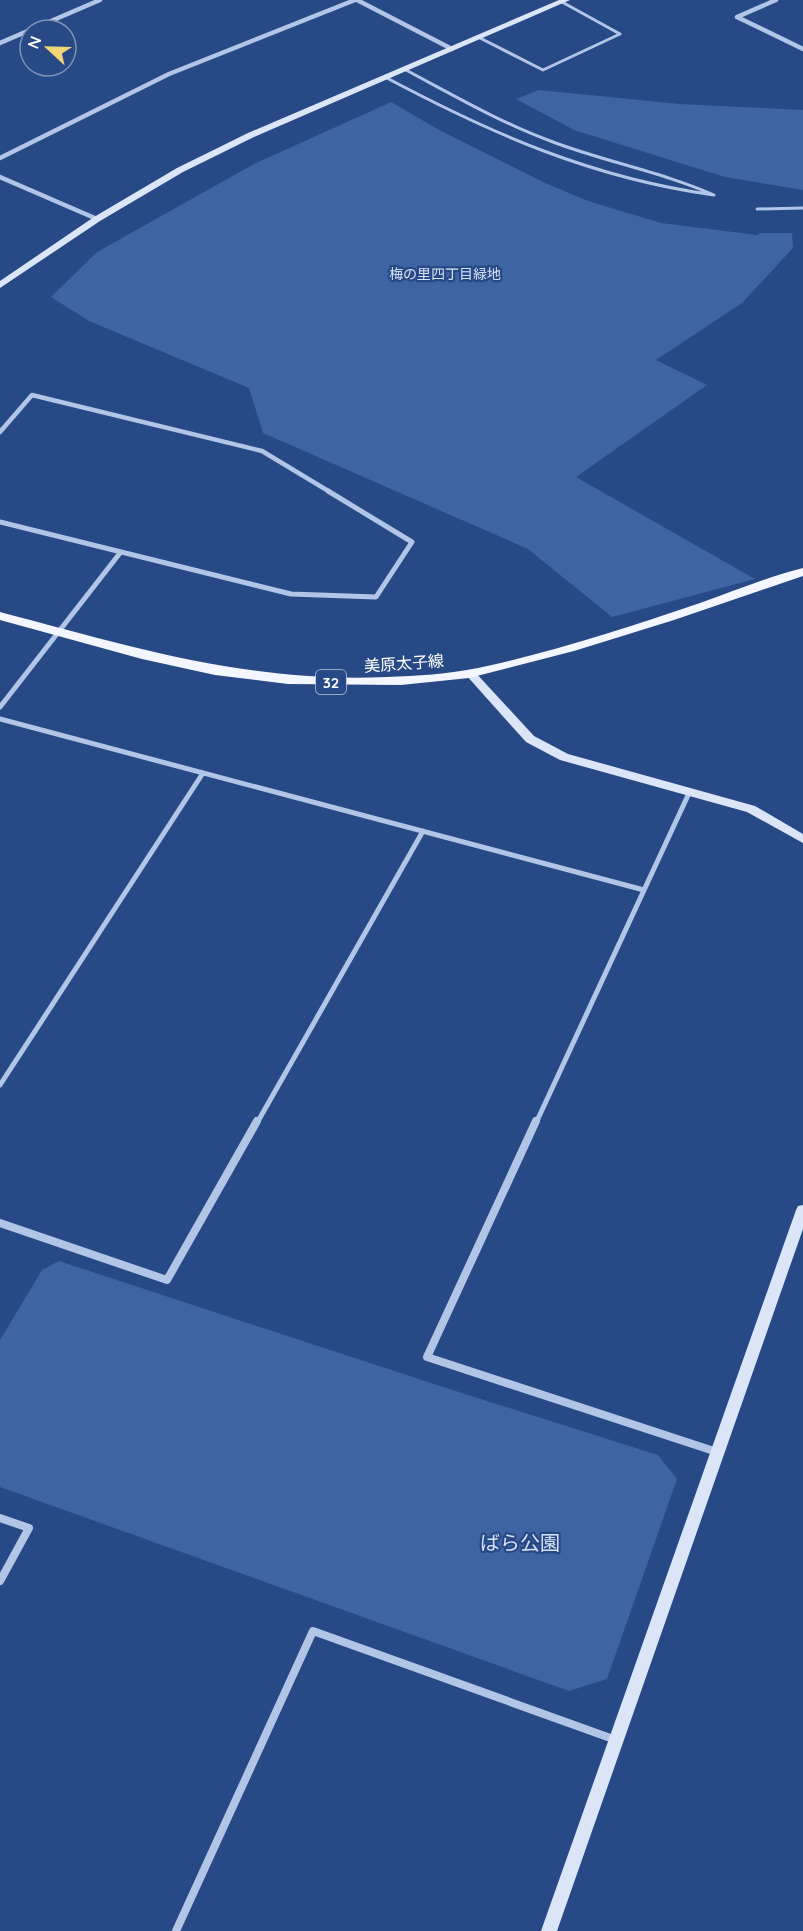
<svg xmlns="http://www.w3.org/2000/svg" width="803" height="1931" viewBox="0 0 803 1931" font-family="Quicksand,'Noto Sans JP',sans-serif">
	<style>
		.green { fill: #3f64a3 }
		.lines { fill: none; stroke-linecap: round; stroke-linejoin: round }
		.lane { stroke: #b1c6e7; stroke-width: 3 }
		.street-far2 { stroke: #b1c6e7; stroke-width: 4.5 }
		.street-far1 { stroke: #b1c6e7; stroke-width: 5 }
		.street { stroke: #b1c6e7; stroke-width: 8 }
		.secondary { fill: #dbe5f7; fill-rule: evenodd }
		.primary { fill: #f3f6fe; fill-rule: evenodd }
		.labels { text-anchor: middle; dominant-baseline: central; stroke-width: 4.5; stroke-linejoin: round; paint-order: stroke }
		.far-park-label { font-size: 14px; fill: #d5e1f6; stroke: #274985 }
		.shield { fill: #274985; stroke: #bec8da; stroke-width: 1.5 }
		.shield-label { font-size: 15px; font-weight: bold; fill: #fff }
		.street-label { font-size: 16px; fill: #fff; stroke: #274985 }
		.near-park-label { font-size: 20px; fill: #d5e1f6; stroke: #274985 }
	</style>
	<rect width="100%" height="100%" fill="#274985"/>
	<path class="green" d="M 539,90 L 680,104 L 803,110 L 803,190 L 725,177 L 574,130 L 516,99 Z
		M 391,102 L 441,131 L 543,182 L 588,201 L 661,223 L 757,235 L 760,233 L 792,233 L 793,248 L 742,303 L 656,360 L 707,385 L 576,477 L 755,579 L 612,617 L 528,549 L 263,433 L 249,388 L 89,321 L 51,297 L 97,252 L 254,164 Z
		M 59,1261 L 440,1386 L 658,1455 L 677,1479 L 607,1679 L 569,1691 L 0,1487 L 0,1340 L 42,1270 Z"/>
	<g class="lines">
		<path class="lane" d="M 478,37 L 543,70 L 620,34 L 562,2
			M 385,77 C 492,134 592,178 714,195 C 662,172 606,162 553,142 C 501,123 453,95 404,69
			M 757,209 L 803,208"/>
		<path class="street-far2" d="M 357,0 L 452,49
			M 776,0 L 737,17 L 803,49
			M 0,43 L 100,0
			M 0,158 L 169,74 L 355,0
			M 0,177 L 97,219
			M 0,432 L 32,395 L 262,451 L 330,492"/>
		<path class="street-far1" d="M 0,522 L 291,594 L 376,597 L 412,542 L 328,491
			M 0,707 L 120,553
			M 0,719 L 644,890
			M 0,1085 L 203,773
			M 257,1123 L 423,831
			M 536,1123 L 690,791"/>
		<path class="street" d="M 536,1121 L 427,1357 L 717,1452
			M 0,1223 L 167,1280 L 257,1121
			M 0,1518 L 29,1528 L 0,1581
			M 176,1931 L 313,1631 L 616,1740"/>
		<path class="secondary" d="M 559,0 L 570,0 L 254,137 L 183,172 L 100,221 L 0,288 L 0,281 L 94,217 L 177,168 L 248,133 Z
			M 470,670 L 474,671 L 534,736 L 568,754 L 755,806 L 803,834 L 803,843 L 747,812 L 560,760 L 526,742 L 466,675 L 465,673 L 466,671 Z
			M 803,1205 L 803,1229 L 557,1931 L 541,1931 L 796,1210 L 798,1206 Z"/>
		<path class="primary" d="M 803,568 L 803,576 L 674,620 L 574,651 L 469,678 L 401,685 L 288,684 L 215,675 L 142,659 L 0,620 L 0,612 C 133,647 247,683 387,677 C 417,676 448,674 478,668 C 553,652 627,628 700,603 C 734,591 768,577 803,568 Z"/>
	</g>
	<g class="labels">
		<g class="far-park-label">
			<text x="445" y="274">梅の里四丁目緑地</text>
		</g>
		<rect class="shield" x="316" y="670" width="30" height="24" rx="4.5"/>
		<g class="shield-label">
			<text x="331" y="682">32</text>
		</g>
		<g class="street-label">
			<text transform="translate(404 663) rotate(-4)">美原太子線</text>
		</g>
		<g class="near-park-label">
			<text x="520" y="1542">ばら公園</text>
		</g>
	</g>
	<g transform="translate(48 48) rotate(292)"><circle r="28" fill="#274985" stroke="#7d92b6" stroke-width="1.5"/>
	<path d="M0-4.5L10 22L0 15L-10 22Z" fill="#f0d677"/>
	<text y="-9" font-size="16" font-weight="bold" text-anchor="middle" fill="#ffffff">N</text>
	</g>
</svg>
